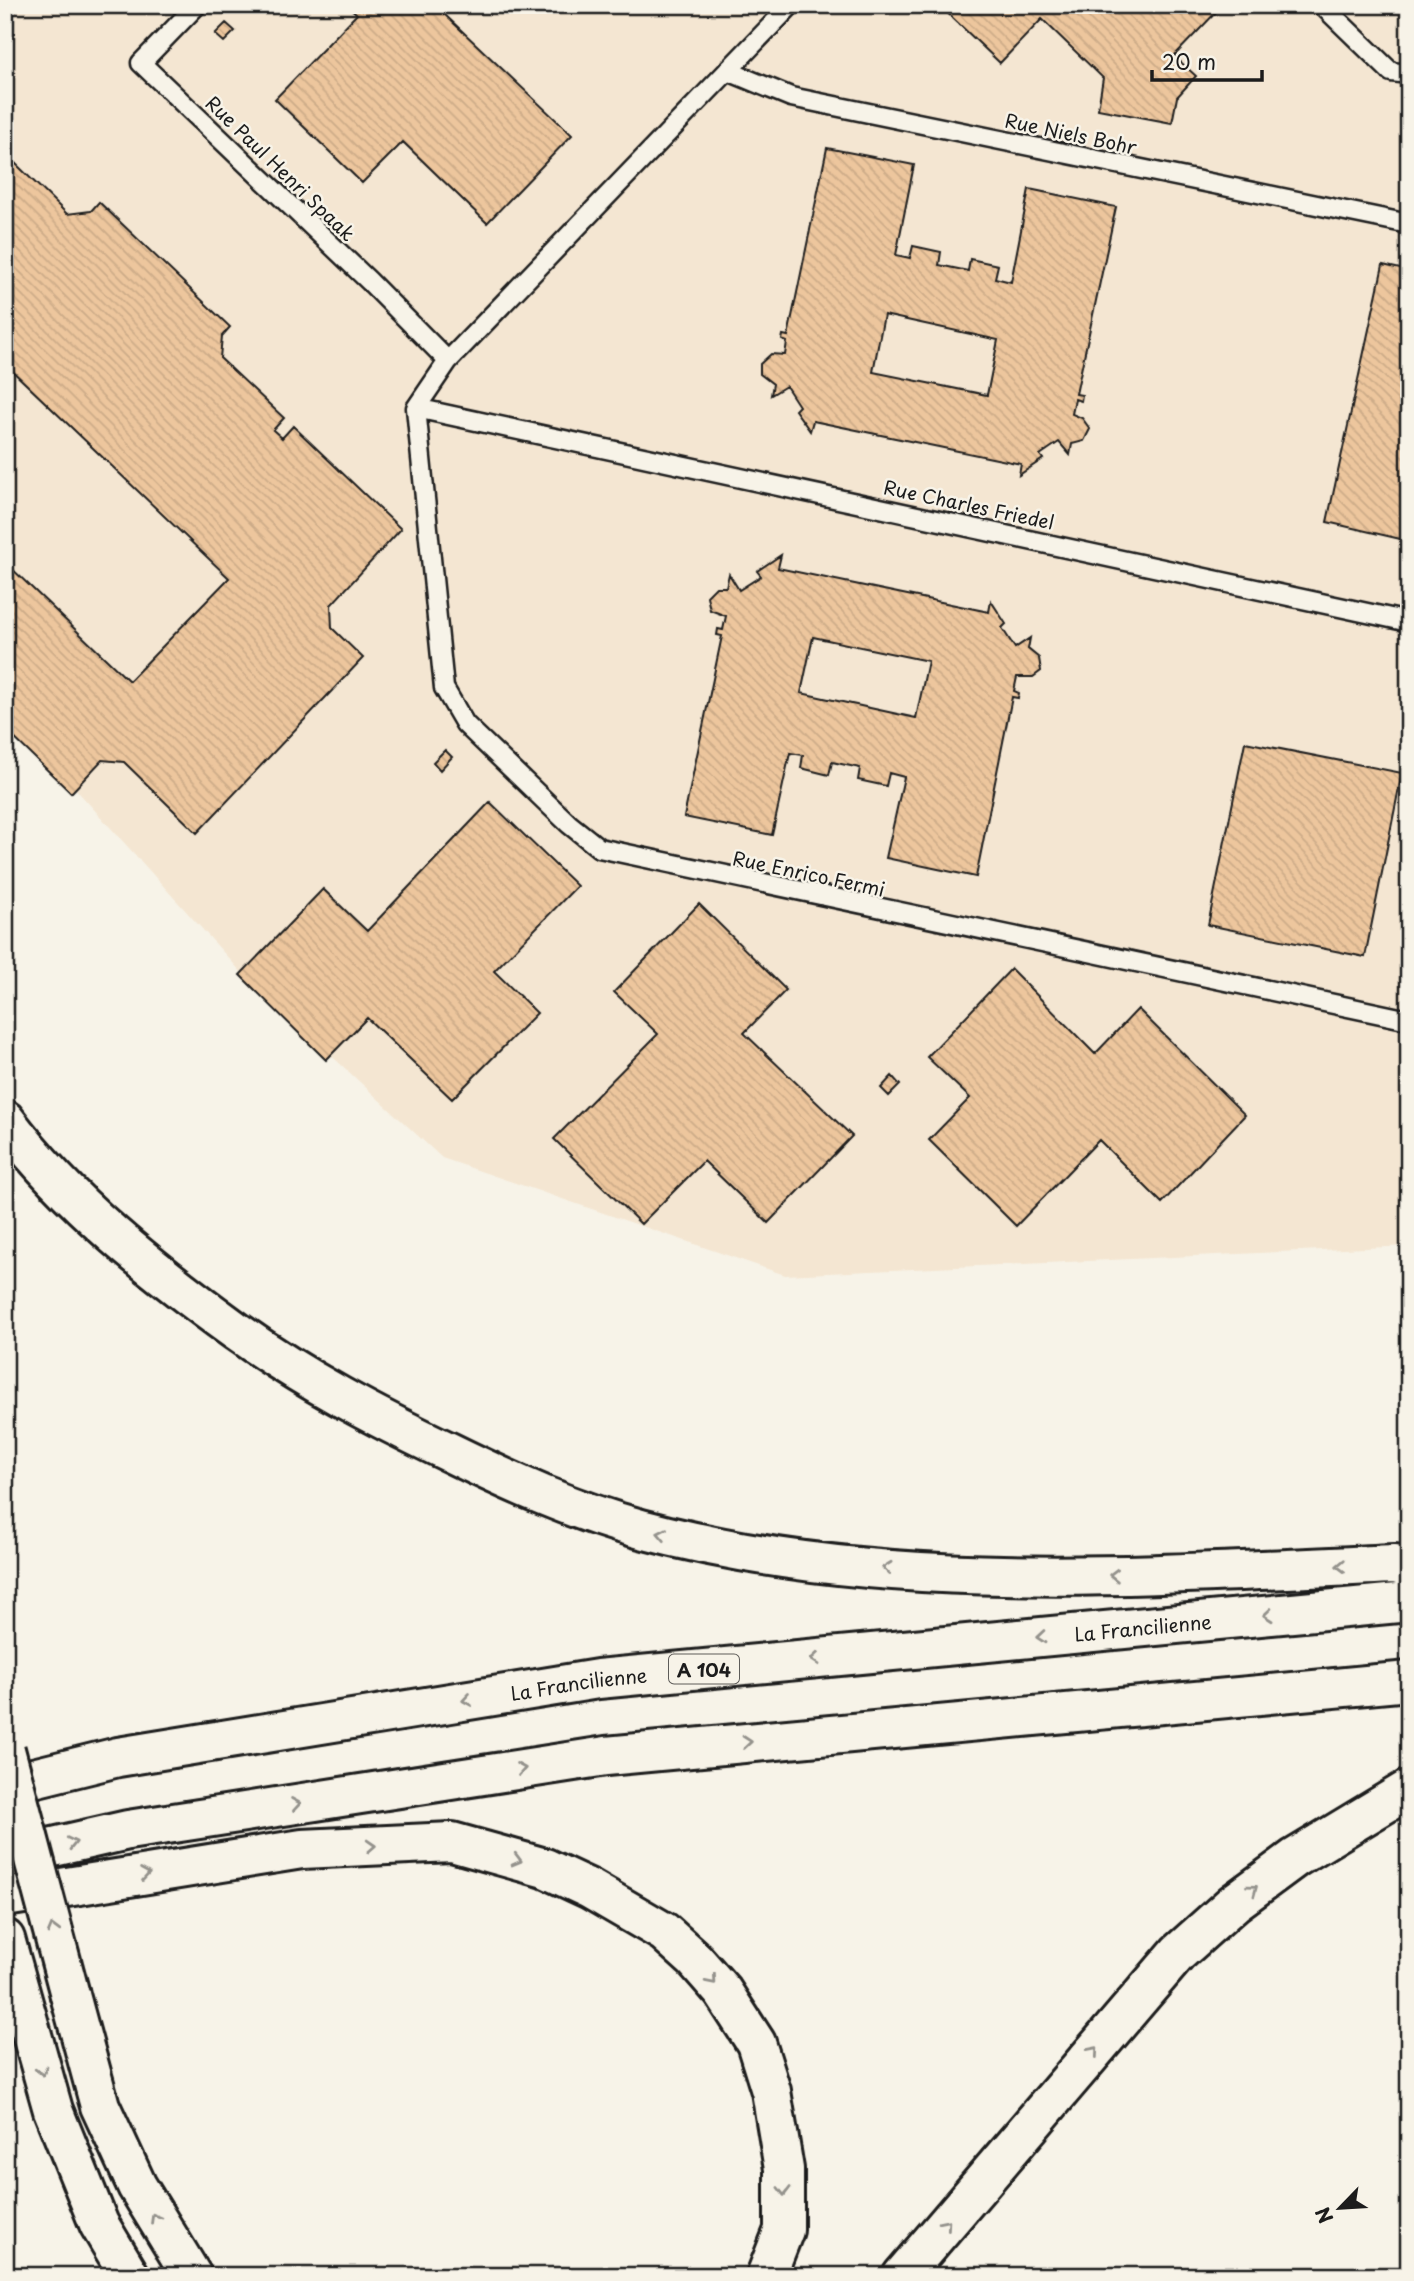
<svg xmlns="http://www.w3.org/2000/svg" width="1414" height="2281" viewBox="0 0 1414 2281" font-family="'Playpen Sans',sans-serif">
	<style>
		.built { fill: #f4e6d2 }
		.building { fill: url(#building-back-hatch); stroke: #1c1c1c; stroke-width: 2; fill-rule: evenodd }
		.lines { fill: none; stroke-linecap: round; stroke-linejoin: round }
		.lane-casing { stroke: #1c1c1c; stroke-width: 23 }
		.highway-casing { stroke: #1c1c1c; stroke-width: 44 }
		.lane { stroke: #f7f3e8; stroke-width: 18 }
		.highway { stroke: #f7f3e8; stroke-width: 38 }
		.highway-bridge-casing { stroke: #1c1c1c; stroke-width: 44; stroke-linecap: butt }
		.highway-bridge { stroke: #f7f3e8; stroke-width: 38 }
		.oneway { stroke: #94928c }
		.labels { text-anchor: middle; dominant-baseline: central; stroke-width: 5; stroke-linejoin: round; paint-order: stroke }
		.shield { fill: #f7f3e8; stroke: #5e5c59; stroke-width: 2 }
		.shield-label { font-size: 18px; font-weight: bold; fill: #1c1c1c }
		.street-label { font-size: 19px; fill: #1c1c1c; stroke: #f7f3e8 }
	</style>
	<defs>
		<pattern id="building-back-hatch" width="6" height="6" patternUnits="userSpaceOnUse" patternTransform="scale(1.75)"><rect width="6" height="6" fill="#edc69d"/><path d="M-1 5l2 2M0 0l6 6M5-1l2 2" fill="none" stroke="#cbaa87"/></pattern>
	</defs>
	<rect width="100%" height="100%" fill="#f7f3e8"/>
	<filter id="ink" filterUnits="userSpaceOnUse"><feTurbulence type="fractalNoise" baseFrequency=".0143" numOctaves="2"/><feDisplacementMap in="SourceGraphic" scale="14" xChannelSelector="R" yChannelSelector="G"/><feConvolveMatrix kernelMatrix="1 2 1 2 8 2 1 2 1" color-interpolation-filters="sRGB"/></filter>
	<g filter="url(#ink)">
		<path class="built" d="M 5,5 L 1409,5 L 1409,1246 L 785,1275 L 442,1158 L 242,973 L 5,711 Z"/>
		<path class="building" d="M 5,5 L 21,5 L 5,21 Z
			M 347,5 L 452,5 L 444,14 L 572,135 L 487,223 L 403,142 L 362,183 L 275,99 L 357,14 Z
			M 939,5 L 1223,5 L 1174,56 L 1196,76 L 1177,97 L 1172,123 L 1098,109 L 1103,78 L 1042,19 L 1000,63 Z
			M 226,23 L 235,31 L 224,42 L 215,34 Z
			M 827,148 L 914,165 L 896,255 L 910,258 L 913,246 L 941,252 L 939,265 L 968,271 L 970,259 L 998,265 L 995,278 L 1011,282 L 1029,189 L 1116,207 L 1076,394 L 1082,395 L 1081,401 L 1075,399 L 1072,414 L 1082,418 L 1090,429 L 1084,441 L 1072,444 L 1070,455 L 1059,442 L 1040,455 L 1043,459 L 1019,475 L 1021,464 L 813,421 L 810,431 L 795,410 L 799,406 L 786,386 L 771,395 L 773,384 L 760,374 L 760,364 L 771,354 L 785,355 L 787,342 L 782,340 L 783,335 L 788,336 ZM 884,315 L 998,340 L 987,395 L 873,372 Z
			M 15,163 L 67,214 L 91,211 L 99,202 L 230,327 L 222,336 L 220,358 L 284,418 L 273,430 L 282,438 L 293,426 L 401,529 L 331,605 L 332,628 L 363,658 L 197,833 L 124,762 L 102,760 L 71,793 L 5,729 L 5,562 L 129,681 L 229,578 L 5,364 L 5,172 Z
			M 1383,265 L 1409,271 L 1409,541 L 1327,522 Z
			M 781,555 L 778,568 L 989,612 L 991,601 L 1006,624 L 1002,628 L 1015,648 L 1030,638 L 1028,649 L 1039,658 L 1041,671 L 1033,677 L 1017,677 L 1014,691 L 1019,693 L 1018,698 L 1012,697 L 976,877 L 886,858 L 904,777 L 889,773 L 886,786 L 858,780 L 860,768 L 832,762 L 829,775 L 801,768 L 803,755 L 790,753 L 772,835 L 684,817 L 722,636 L 717,635 L 718,629 L 723,630 L 726,616 L 710,610 L 707,596 L 716,587 L 726,587 L 729,574 L 739,590 L 761,576 L 757,571 ZM 813,637 L 928,661 L 916,718 L 801,693 Z
			M 1245,742 L 1402,773 L 1365,957 L 1208,925 Z
			M 445,750 L 452,757 L 440,770 L 433,762 Z
			M 490,802 L 577,886 L 494,971 L 537,1013 L 452,1099 L 367,1018 L 326,1060 L 240,975 L 323,889 L 367,931 Z
			M 699,904 L 786,990 L 744,1033 L 852,1136 L 768,1223 L 704,1161 L 641,1224 L 554,1139 L 658,1034 L 614,992 Z
			M 1011,969 L 1095,1054 L 1138,1009 L 1245,1115 L 1162,1203 L 1099,1140 L 1016,1226 L 929,1140 L 970,1098 L 927,1057 Z
			M 892,1076 L 900,1085 L 889,1096 L 881,1088 Z"/>
		<g class="lines">
			<g class="lane-casing">
				<path id="lane" d="M 197,5 L 141,63 L 369,281 L 448,361
					M 791,5 L 448,361 L 416,408 L 444,688 L 465,724 L 569,824 L 599,848 L 1409,1020
					M 1322,5 L 1391,72 L 1409,74
					M 728,71 L 791,97 L 1409,224
					M 416,408 L 1409,622"/>
			</g>
			<g class="highway-casing">
				<g id="highway">
					<path d="M 5,1120 C 68,1204 152,1270 236,1331 C 305,1380 373,1416 449,1452 C 510,1482 574,1511 641,1529 C 886,1595 1145,1575 1395,1564 L 1409,1568"/>
					<path id="s1" d="M 5,1785 L 118,1757 L 598,1679 L 1409,1602"/>
					<path d="M 5,1858 L 128,1830 L 606,1756 L 1409,1681"/>
					<path d="M 5,1897 L 302,1849 L 452,1842 L 545,1868 L 590,1889 L 664,1932 L 695,1960 L 723,1992 L 756,2043 L 771,2091 L 784,2169 L 784,2230 L 766,2276"/>
					<path d="M 5,1939 L 53,2110 L 99,2224 L 130,2276"/>
					<path d="M 70,1995 L 100,2106 L 137,2186 L 192,2276"/>
					<path d="M 902,2276 L 1178,1953 L 1234,1903 L 1295,1858 L 1409,1789"/>
				</g>
			</g>
			<use href="#lane" class="lane"/>
			<use href="#highway" class="highway"/>
			<g class="highway-bridge-casing">
				<path id="highway-bridge" d="M 5,1750 L 70,1995"/>
			</g>
			<use href="#highway-bridge" class="highway-bridge"/>
		</g>
		<defs><path id="oneway-chevron" d="M-2-3.5L2.5 0L-2 3.5" fill="none" stroke-width="1.6" stroke-linecap="round" stroke-linejoin="round" transform="scale(1.75)"/></defs>
		<g class="oneway">
			<use href="#oneway-chevron" transform="translate(662 1534) rotate(-169)"/>
			<use href="#oneway-chevron" transform="translate(1341 1566) rotate(178)"/>
			<use href="#oneway-chevron" transform="translate(887 1568) rotate(-174)"/>
			<use href="#oneway-chevron" transform="translate(1114 1575) rotate(-179)"/>
			<use href="#oneway-chevron" transform="translate(1268 1615) rotate(175)"/>
			<use href="#oneway-chevron" transform="translate(1041 1637) rotate(175)"/>
			<use href="#oneway-chevron" transform="translate(815 1659) rotate(175)"/>
			<use href="#oneway-chevron" transform="translate(467 1700) rotate(171)"/>
			<use href="#oneway-chevron" transform="translate(747 1742) rotate(-5)"/>
			<use href="#oneway-chevron" transform="translate(521 1769) rotate(-9)"/>
			<use href="#oneway-chevron" transform="translate(296 1804) rotate(-9)"/>
			<use href="#oneway-chevron" transform="translate(72 1843) rotate(-13)"/>
			<use href="#oneway-chevron" transform="translate(371 1846) rotate(-3)"/>
			<use href="#oneway-chevron" transform="translate(517 1860) rotate(15)"/>
			<use href="#oneway-chevron" transform="translate(145 1874) rotate(-9)"/>
			<use href="#oneway-chevron" transform="translate(1253 1889) rotate(-37)"/>
			<use href="#oneway-chevron" transform="translate(53 1929) rotate(-105)"/>
			<use href="#oneway-chevron" transform="translate(712 1980) rotate(49)"/>
			<use href="#oneway-chevron" transform="translate(1094 2051) rotate(-49)"/>
			<use href="#oneway-chevron" transform="translate(42 2071) rotate(75)"/>
			<use href="#oneway-chevron" transform="translate(784 2191) rotate(90)"/>
			<use href="#oneway-chevron" transform="translate(155 2218) rotate(-120)"/>
			<use href="#oneway-chevron" transform="translate(946 2224) rotate(-49)"/>
		</g>
	</g>
	<g class="labels">
		<rect class="shield" x="669" y="1654.5" width="70" height="29" rx="5"/>
		<g class="shield-label">
			<text x="704" y="1669">A 104</text>
		</g>
		<g class="street-label">
			<text transform="translate(1071 133) rotate(12)">Rue Niels Bohr</text>
			<text transform="translate(281 168) rotate(44)">Rue Paul Henri Spaak</text>
			<text transform="translate(969 504) rotate(12)">Rue Charles Friedel</text>
			<text transform="translate(809 873) rotate(12)">Rue Enrico Fermi</text>
			<text stroke="none"><textPath href="#s1" startOffset="1150">La Francilienne</textPath></text>
			<text stroke="none"><textPath href="#s1" startOffset="583">La Francilienne</textPath></text>
		</g>
	</g>
	<rect width="1414" height="2281" fill="none" stroke="#f7f3e8" stroke-width="28"/>
	<rect x="14" y="14" width="1386" height="2253" fill="none" stroke="#1c1c1c" stroke-width="2.5" filter="url(#ink)"/>
	<g transform="translate(1340 2208) rotate(245)" stroke="#f7f3e8" stroke-width="5" paint-order="stroke">
	<path d="M0-5L12 26L0 18L-12 26Z" fill="#1c1c1c"/>
	<text y="-10" font-size="19" font-weight="bold" text-anchor="middle" fill="#1c1c1c">N</text>
	</g>
	<path d="M1152 70v10h110v-10" fill="none" stroke="#1c1c1c" stroke-width="3.5"/>
	<text x="1162" y="70" font-size="21" fill="#1c1c1c" stroke="#f7f3e8" stroke-width="5" paint-order="stroke">20 m</text>
</svg>
